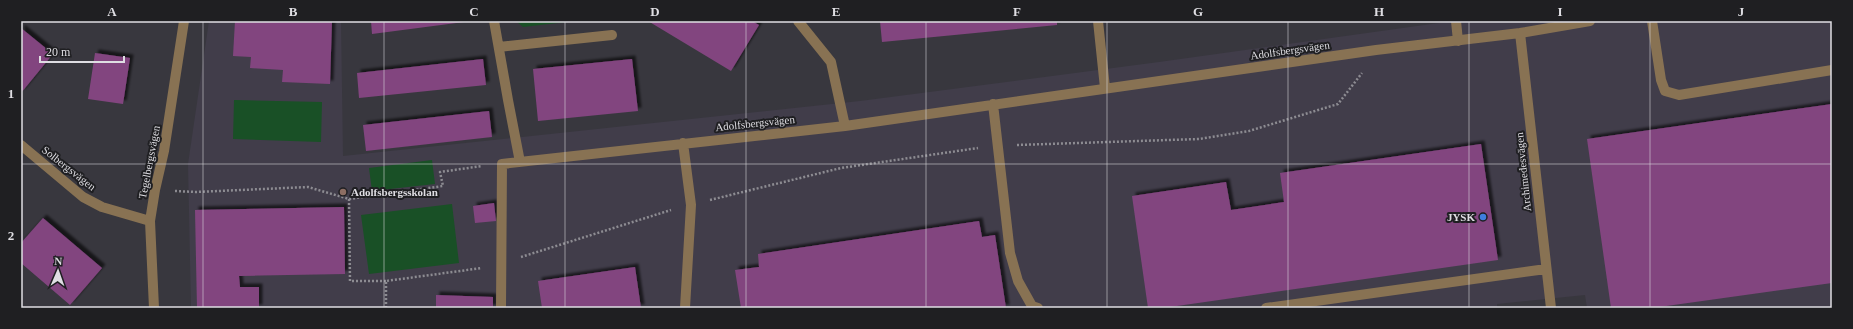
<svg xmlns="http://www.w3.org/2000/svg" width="1853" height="329" viewBox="0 0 1853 329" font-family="Georgia,serif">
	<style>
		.built { fill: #413d4a }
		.green { fill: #195026 }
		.building { fill: #82457f; filter: url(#shadow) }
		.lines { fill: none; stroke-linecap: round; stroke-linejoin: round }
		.path { stroke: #8d8c92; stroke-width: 2.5; stroke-dasharray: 2 2; stroke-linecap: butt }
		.minor { stroke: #887253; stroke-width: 10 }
		.grid { fill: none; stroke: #dfdee3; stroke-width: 1; stroke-opacity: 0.55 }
		.education-dot { fill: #8d6e63; stroke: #1f1f22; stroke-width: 1.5 }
		.shop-dot { fill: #3f7fe0; stroke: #1f1f22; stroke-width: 1.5 }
		.labels { text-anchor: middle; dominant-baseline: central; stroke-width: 4; stroke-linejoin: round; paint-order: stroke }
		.street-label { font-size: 11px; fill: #dfdee3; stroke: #1f1f22 }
		.poi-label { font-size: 11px; font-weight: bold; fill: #dfdee3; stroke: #1f1f22; text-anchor: start }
		.neatline { fill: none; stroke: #dfdee3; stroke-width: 1.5 }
		.grid-label { font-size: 13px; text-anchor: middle; font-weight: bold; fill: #dfdee3 }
	</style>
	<defs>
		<filter id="shadow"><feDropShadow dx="3.5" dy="-3.5" stdDeviation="1" flood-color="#0009"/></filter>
	</defs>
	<rect width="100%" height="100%" fill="#38373e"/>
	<path class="built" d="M 209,21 L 341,21 L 343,156 L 860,101 L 1159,62 L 1453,21 L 1832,21 L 1832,308 L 1587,308 L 1585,295 L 1497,304 L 1497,308 L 191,308 L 188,164 Z"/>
	<path class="green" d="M 516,21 L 575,21 L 523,27 Z
		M 234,100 L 322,102 L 321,142 L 233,139 Z
		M 432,160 L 435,184 L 372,191 L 369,168 Z
		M 452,204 L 459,263 L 369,274 L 361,215 Z"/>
	<path class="building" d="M 235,21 L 332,21 L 330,84 L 282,82 L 283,70 L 250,68 L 251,57 L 233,56 Z
		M 371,21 L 464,21 L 464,22 L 372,34 Z
		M 648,21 L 752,21 L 759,25 L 731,71 Z
		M 880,21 L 1057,21 L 1057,25 L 882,42 Z
		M 21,28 L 53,54 L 21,93 Z
		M 95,53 L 130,58 L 123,104 L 88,99 Z
		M 483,59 L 486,85 L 359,98 L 357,73 Z
		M 632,59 L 638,111 L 538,121 L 533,69 Z
		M 1832,104 L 1832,283 L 1652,308 L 1611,308 L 1587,139 Z
		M 489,111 L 492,137 L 366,151 L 363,125 Z
		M 1481,144 L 1498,260 L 1163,308 L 1148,308 L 1132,196 L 1226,182 L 1231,210 L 1284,202 L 1280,173 Z
		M 494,203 L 496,221 L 475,223 L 473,206 Z
		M 344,207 L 345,274 L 239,276 L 240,287 L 259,287 L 259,308 L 197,308 L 195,210 Z
		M 43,218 L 102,268 L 70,305 L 21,263 L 21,243 Z
		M 979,221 L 982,237 L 995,235 L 1006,308 L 741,308 L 735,270 L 759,267 L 758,254 Z
		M 635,267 L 641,308 L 542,308 L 538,281 Z
		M 436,295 L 493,297 L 493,308 L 436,308 Z"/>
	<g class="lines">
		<path class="path" d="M 1017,145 L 1199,139 L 1249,131 L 1338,104 L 1362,73
			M 175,191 L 196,192 L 308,187 L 349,199 L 443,186 L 440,172 L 482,166
			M 349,199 L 350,281 L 386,281
			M 710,200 L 841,168 L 978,148
			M 521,257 L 671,210
			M 386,308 L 386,281 L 482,268"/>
		<path class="minor" d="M 494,21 L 508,100 L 520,162
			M 798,21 L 831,62 L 845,126
			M 1098,21 L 1105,88
			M 1456,21 L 1458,41
			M 1652,21 L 1661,80 L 1665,91 L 1679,95 L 1832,70
			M 1520,33 L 1551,308
			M 499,47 L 612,35
			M 993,104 L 1010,253 L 1018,281 L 1032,306 L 1038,308
			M 683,143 L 691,205 L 685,308
			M 21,145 L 83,197 L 102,207 L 150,221
			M 154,308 L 150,221 L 155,190 L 164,151 L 184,21
			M 501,308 L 502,164 L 845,126 L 1376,50 L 1520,33 L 1590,21
			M 1266,308 L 1546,269"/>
	</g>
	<path class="grid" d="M 203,21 L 203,308M 384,21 L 384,308M 565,21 L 565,308M 746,21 L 746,308M 926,21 L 926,308M 1107,21 L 1107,308M 1288,21 L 1288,308M 1469,21 L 1469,308M 1650,21 L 1650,308M 21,164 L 1832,164"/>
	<circle class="education-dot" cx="343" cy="192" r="4"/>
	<circle class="shop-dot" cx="1483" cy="217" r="4"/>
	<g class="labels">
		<g class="street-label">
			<text transform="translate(1290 50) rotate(-8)">Adolfsbergsvägen</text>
			<text transform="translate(755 123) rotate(-6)">Adolfsbergsvägen</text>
			<text transform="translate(149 162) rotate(-79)">Tegelbergsvägen</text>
			<text transform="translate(69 168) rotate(38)">Solbergsvägen</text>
			<text transform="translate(1523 172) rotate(-96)">Archimedesvägen</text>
		</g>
		<g class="poi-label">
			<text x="351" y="192">Adolfsbergsskolan</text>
			<text x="1475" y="217" text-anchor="end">JYSK</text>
		</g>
	</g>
	<rect width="1853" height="329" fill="none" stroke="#1f1f22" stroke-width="44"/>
	<g transform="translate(58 271) rotate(2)" stroke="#1f1f22" stroke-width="3" paint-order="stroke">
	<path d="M0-3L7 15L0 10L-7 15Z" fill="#dfdee3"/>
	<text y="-6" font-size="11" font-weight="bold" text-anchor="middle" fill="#dfdee3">N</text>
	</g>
	<path d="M40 56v6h84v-6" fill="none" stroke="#dfdee3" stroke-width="2"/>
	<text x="46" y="56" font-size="12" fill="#dfdee3" stroke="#1f1f22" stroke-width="3" paint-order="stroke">20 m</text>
	<rect x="22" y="22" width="1809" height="285" class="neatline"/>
	<g class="grid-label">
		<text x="112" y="16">A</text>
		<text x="293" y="16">B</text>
		<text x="474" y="16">C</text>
		<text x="655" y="16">D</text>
		<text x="836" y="16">E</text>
		<text x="1017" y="16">F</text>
		<text x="1198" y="16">G</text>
		<text x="1379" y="16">H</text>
		<text x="1560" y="16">I</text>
		<text x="1741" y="16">J</text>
		<text x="11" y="98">1</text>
		<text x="11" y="240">2</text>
	</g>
</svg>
